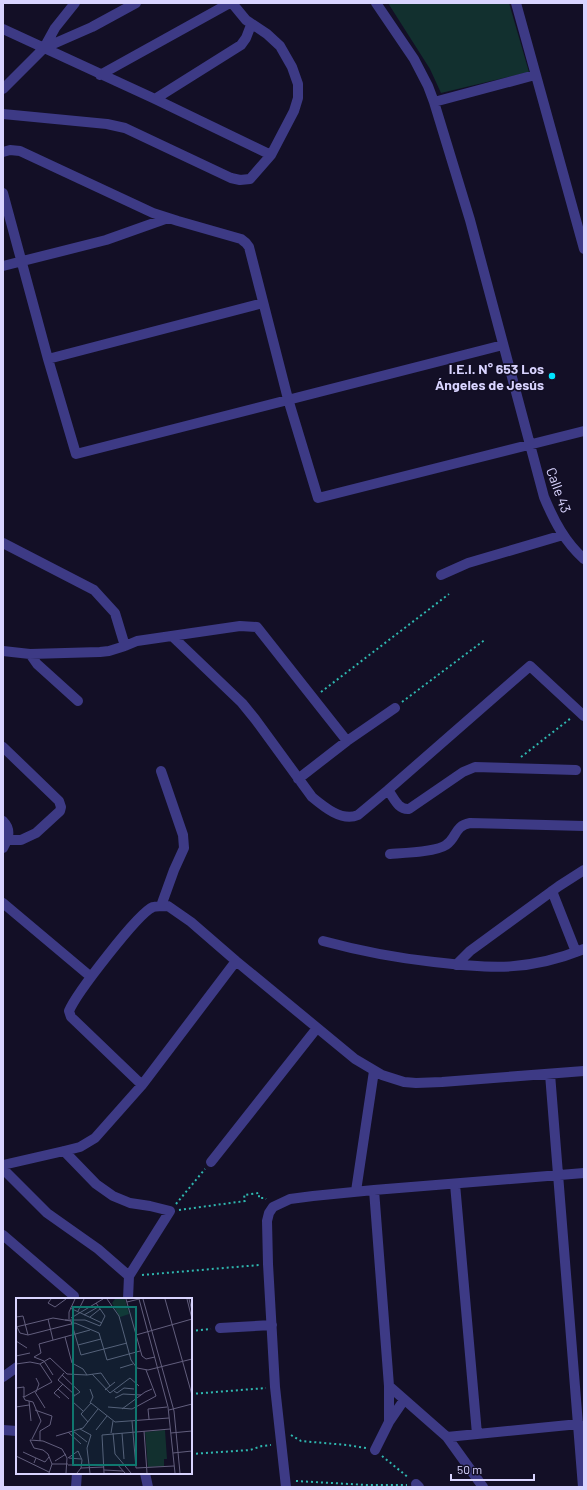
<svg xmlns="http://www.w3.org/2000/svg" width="587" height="1490" viewBox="0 0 587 1490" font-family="Barlow,sans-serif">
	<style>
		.green { fill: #12302f }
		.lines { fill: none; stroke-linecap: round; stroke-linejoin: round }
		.path { stroke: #2fb8b0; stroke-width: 2; stroke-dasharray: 2 3; stroke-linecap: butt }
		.minor { stroke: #3d3a85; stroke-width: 10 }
		.poi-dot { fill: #00e5ff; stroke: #130f26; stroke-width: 1.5 }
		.labels { text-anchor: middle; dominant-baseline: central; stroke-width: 3.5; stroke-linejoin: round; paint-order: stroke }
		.poi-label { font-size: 14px; font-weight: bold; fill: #d9d4ff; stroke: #130f26; text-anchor: end }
		.street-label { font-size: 14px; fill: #d9d4ff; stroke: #130f26 }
		.inset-road { fill: none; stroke: #625e7d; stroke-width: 1 }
		.view { fill: #0f766e; fill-opacity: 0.15; stroke: #0f766e; stroke-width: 2 }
		.inset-edge { fill: none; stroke: #d9d4ff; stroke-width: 2 }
	</style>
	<rect width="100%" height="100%" fill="#130f26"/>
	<path class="green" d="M 388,3 L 509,3 L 529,72 L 441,93 L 430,69 Z"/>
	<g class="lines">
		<path class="path" d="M 321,692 L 449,594
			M 402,702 L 486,639
			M 521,757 L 571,718
			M 176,1204 L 205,1169
			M 179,1210 L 245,1201 L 244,1195 L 259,1193 L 259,1198 L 265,1198 L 266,1199
			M 142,1275 L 259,1265
			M 191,1331 L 211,1329
			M 191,1394 L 266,1388
			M 291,1435 L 301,1441 L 347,1445 L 366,1448
			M 191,1454 L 250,1450 L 262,1446 L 271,1445
			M 382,1456 L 409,1478
			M 296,1481 L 367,1485 L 407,1485"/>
		<path class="minor" d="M 376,3 L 414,59 L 428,86 L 434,102 L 470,220 L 544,497 C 554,521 565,542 584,559
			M 516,3 L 584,249
			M 3,29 L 155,99 L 271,155
			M 44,48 L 55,28 L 75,3
			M 100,75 L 230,3
			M 3,89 L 44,48 L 92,27 L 136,3
			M 155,99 L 241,45 L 246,38 L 251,25
			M 434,102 L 535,75
			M 3,114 L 107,124 L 125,128 L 231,178 L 240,180 L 250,179 L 271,155 L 294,111 L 298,98 L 298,84 L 292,67 L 280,46 L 267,34 L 246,20 L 232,3
			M 3,152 L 10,150 L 20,151 L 153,213 L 178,221 L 241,239 L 246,243 L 249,247 L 288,399 L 318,498 L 584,431
			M 3,193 L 48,359 L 76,454 L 503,345
			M 3,266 L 106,240 L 168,218
			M 48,359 L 263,303
			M 3,543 L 94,590 L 115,613 L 125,646 L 109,651 L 100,652 L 30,654 L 3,651
			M 441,575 L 468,563 L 563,535
			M 173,637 L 242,703 L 255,719 L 312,797 C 324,807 342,822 358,815 L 388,790 L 530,666 L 584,716
			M 125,646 L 137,641 L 240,626 L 257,627 L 347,741
			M 30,654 L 37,664 L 78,701
			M 3,747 L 59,801 L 61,807 L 60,811 L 36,833 L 21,840 L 8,840
			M 161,771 L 183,835 L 184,848 L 174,870 L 161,906
			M 298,779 L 347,741 L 395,708
			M 388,790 C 394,798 398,810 409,809 L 463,772 L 475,767 L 576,770
			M 3,821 C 12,830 8,839 3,848
			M 390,854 C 403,853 436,852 446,845 C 457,838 454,826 470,823 L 584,826
			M 552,891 L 576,952
			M 3,903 L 91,977
			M 323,941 C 360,951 396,958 434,962 C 492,969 529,971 584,949
			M 456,965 L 470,951 L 559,886 L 584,870
			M 550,1074 L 583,1487
			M 142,1085 L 71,1017 L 69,1011 C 76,994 138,913 153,907 C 157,906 163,906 168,906 L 191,922 L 236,961 L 355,1059 L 382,1075 L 404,1082 L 416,1083 L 442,1082 L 584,1071
			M 64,1151 L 96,1184 L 113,1196 L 130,1203 L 150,1206 L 170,1211 L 129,1276 L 128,1299
			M 211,1162 L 317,1028
			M 3,1165 L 64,1151 L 80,1147 L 95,1138 L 142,1085 L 236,961
			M 3,1169 L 47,1213 L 98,1249 L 129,1276
			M 455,1184 L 477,1434
			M 374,1190 L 389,1386 L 447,1437 L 483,1487
			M 356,1191 L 374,1071
			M 3,1235 L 74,1296
			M 220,1328 L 272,1325
			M 3,1377 L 17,1367
			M 389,1422 L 404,1400
			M 3,1430 L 17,1431
			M 447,1437 L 579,1424
			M 375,1450 L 389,1422 L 389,1386
			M 145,1473 L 148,1487
			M 416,1484 L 419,1487
			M 76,1487 L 77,1473
			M 286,1487 L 275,1387 L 268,1264 L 267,1221 L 269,1213 L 273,1207 L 290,1199 L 313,1196 L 374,1190 L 584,1173"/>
	</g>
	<circle class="poi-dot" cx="552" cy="376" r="4"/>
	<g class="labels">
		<g class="poi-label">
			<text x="544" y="368">I.E.I. N° 653 Los<tspan x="544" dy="16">Ángeles de Jesús</tspan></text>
		</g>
		<g class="street-label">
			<text transform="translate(559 490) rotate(70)">Calle 43</text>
		</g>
	</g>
	<g transform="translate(16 1298)">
		<rect width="176" height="176" fill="#130f26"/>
		<path d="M 99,1 L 109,1 L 113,16 L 104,19 L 96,5 ZM 149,132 L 151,161 L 148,161 L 148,168 L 132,169 L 129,134 Z" fill="#12302f"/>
		<path class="inset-road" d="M 35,1 L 32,5 L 39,9 L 50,1M 91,1 L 103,18 L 115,62 L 121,70 L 132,72 L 176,61M 110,1 L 126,58 L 130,61 L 139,59M 123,1 L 152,109 L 159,175M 127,1 L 158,113 L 164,175M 149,1 L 176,97M 171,1 L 176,21M 173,1 L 176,13M 111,4 L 123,1M 54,10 L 86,25M 62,13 L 68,1M 68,17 L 82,9M 0,19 L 7,18 L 12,37M 74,19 L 84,11M 55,20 L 87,1M 32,21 L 37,42M 53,21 L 53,14 L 59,1M 49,22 L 69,22 L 84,28 L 89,18 L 80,5M 0,29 L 37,20 L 55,23 L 65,57 L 111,45M 1,29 L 4,35 L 12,37 L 59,25 L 83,35 L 91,62 L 124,53M 120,37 L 176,21M 0,43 L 11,50M 62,47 L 85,41M 0,58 L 14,55M 0,66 L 14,64 L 24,66 L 36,84 L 8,99 L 8,89 L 0,90M 24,66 L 34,60 L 51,76 L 71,77 L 67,71 L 56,65 L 49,39M 104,70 L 117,66M 48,75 L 42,82 L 58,96 L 57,104 L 67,113M 76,76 L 94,95 L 114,80 L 123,88M 37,77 L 28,63 L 18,59 L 25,55 L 23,46 L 74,32M 46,77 L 64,94 L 58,98M 71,77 L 85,75 L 94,88M 20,80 L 23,86 L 20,94M 47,86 L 42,91 L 53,101M 42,91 L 38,95 L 44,100M 74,91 L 77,99 L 74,105M 89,92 L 99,84M 98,93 L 101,95 L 108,90 L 118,91M 19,94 L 29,110M 7,98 L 9,102 L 17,104 L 25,123 L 16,141M 99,100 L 107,96 L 125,97M 13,103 L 15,123M 0,109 L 13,107M 92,109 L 116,111 L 140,98 L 130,72M 106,111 L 129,94 L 136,91M 19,112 L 36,118 L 34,127 L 24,133 L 24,143M 153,112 L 176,106M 133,121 L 132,111 L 151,109M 116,123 L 120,170 L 158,168M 72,124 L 65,116 L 75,105 L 99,124 L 153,120M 64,131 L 75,137 L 71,150 L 74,175M 80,132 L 91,118M 57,133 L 71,144M 128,133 L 131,175M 52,134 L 65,146M 95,135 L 97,123M 97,135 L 99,156 L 115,175M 106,135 L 108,161M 155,135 L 176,133M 40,138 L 67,130 L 82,111M 7,154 L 20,160M 157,155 L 176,153M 0,158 L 33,174M 52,160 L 62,153 L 66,162 L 65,170 L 61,175M 53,160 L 65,161M 39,163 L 50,156M 18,165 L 20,160 L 29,164 L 33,159M 36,166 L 52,166M 101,166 L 109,175M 52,167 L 65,167M 65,170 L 88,169M 88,172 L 107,173M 33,175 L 36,166 L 32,156 L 27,152 L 18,150 L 14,142 L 27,143 L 46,151 L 51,160 L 50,175M 88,175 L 86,137 L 154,131"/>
		<path class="view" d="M 57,9 L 120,9 L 120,167 L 57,167 Z"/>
		<rect width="176" height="176" class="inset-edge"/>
	</g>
	<rect width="587" height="1490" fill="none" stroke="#d9d4ff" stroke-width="8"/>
	<path d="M451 1474v6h83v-6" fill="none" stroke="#d9d4ff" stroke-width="2"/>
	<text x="457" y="1474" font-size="12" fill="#d9d4ff" stroke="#130f26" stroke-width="3" paint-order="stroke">50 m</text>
</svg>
